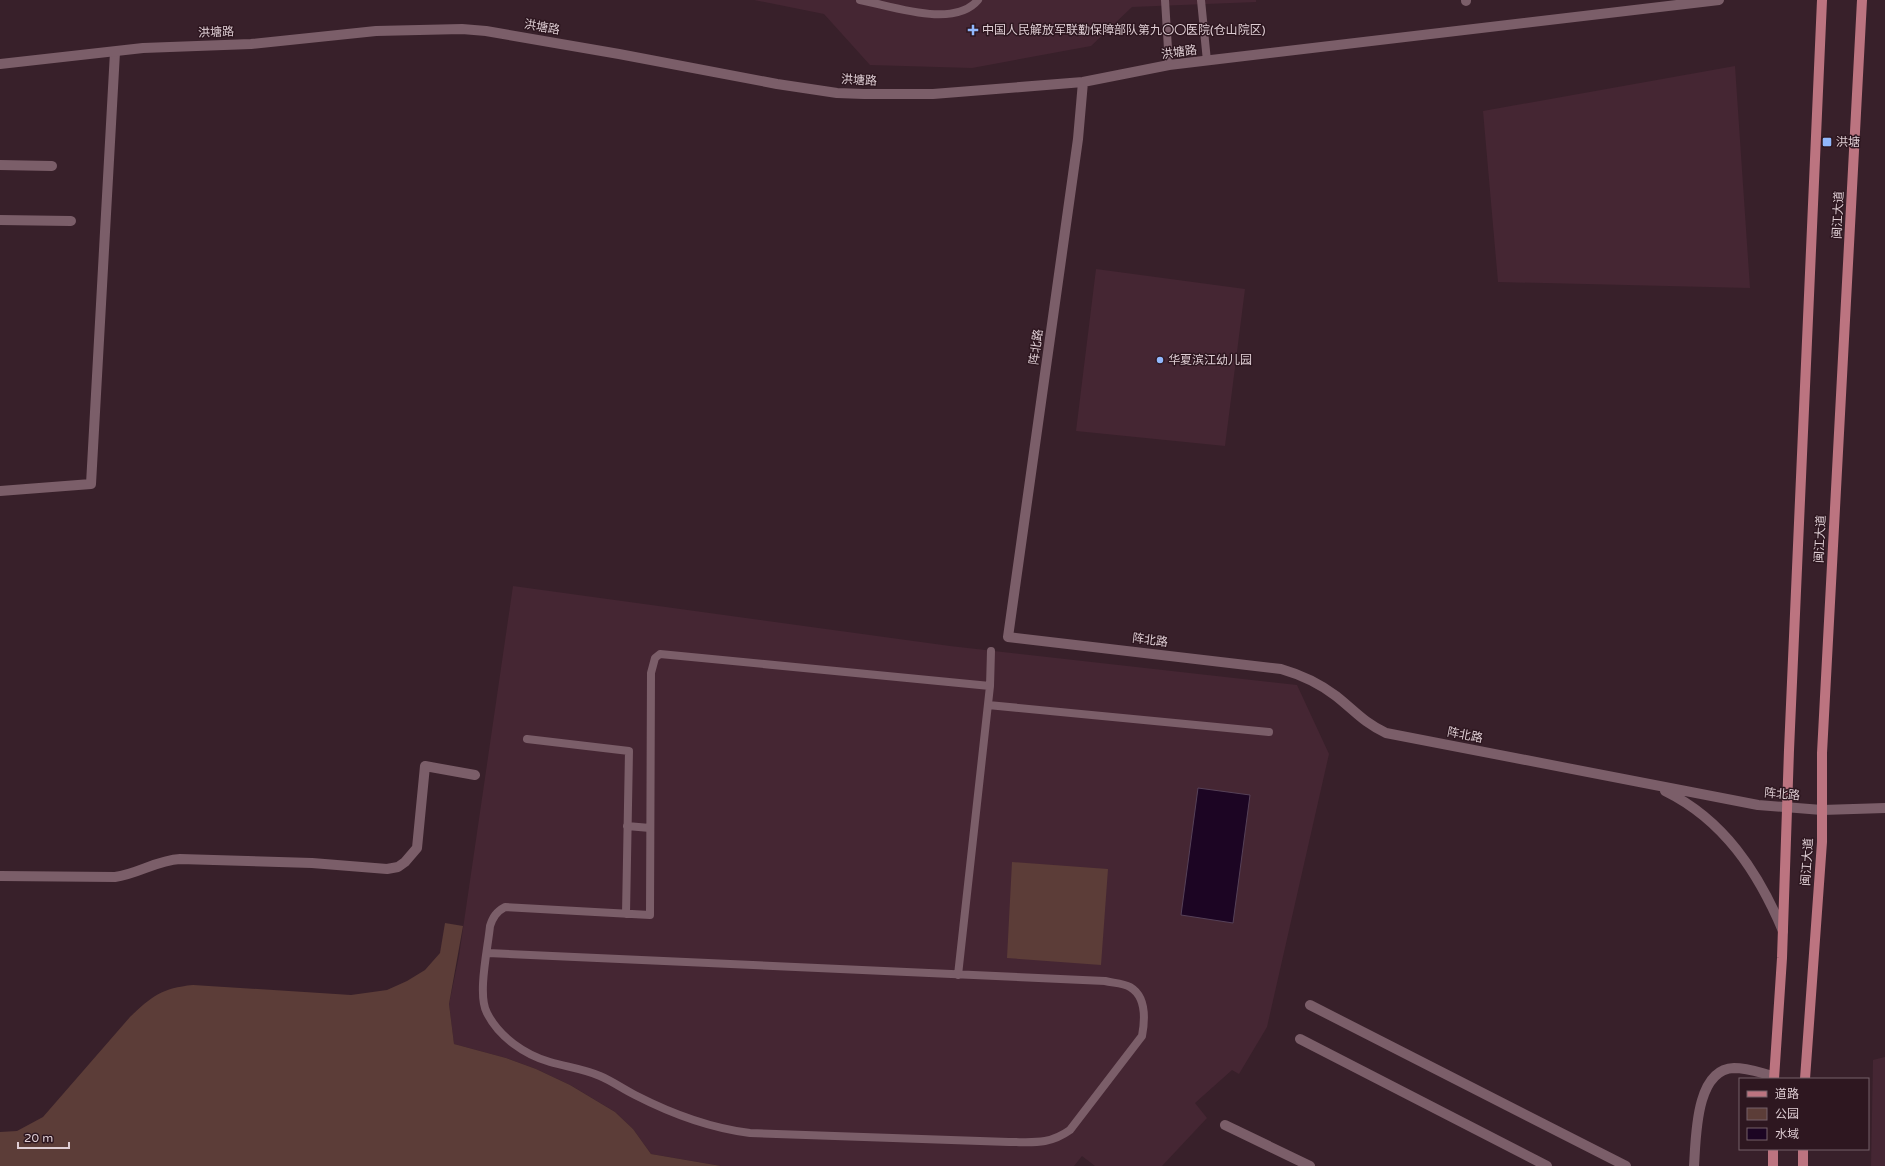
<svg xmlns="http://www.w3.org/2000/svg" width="1885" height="1166" viewBox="0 0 1885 1166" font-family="'Varela Round','Noto Sans SC',sans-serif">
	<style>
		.built { fill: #452633 }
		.green { fill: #5c3d38 }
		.water { fill: #1c0523; stroke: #564158 }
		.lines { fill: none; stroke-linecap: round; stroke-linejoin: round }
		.lane { stroke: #7b5e69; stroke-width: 8 }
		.street { stroke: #7b5e69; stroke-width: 10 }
		.secondary { stroke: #7b5e69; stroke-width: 10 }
		.primary { stroke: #bc7480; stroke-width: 10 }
		.poi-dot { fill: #91b8fd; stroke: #2e1720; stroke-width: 1.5 }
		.labels { text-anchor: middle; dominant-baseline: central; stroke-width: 3; stroke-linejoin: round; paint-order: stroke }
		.street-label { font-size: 12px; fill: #dfced4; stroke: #2e1720 }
		.poi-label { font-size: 12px; fill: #dfced4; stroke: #2e1720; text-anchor: start }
	</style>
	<rect width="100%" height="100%" fill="#38202a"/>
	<path class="built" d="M 754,0 L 1256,0 L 1256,2 L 1132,7 L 1091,46 L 972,68 L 870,65 L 824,14 Z
		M 1735,66 L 1750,288 L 1498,282 L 1483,111 Z
		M 1096,269 L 1245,289 L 1225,446 L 1076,431 Z
		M 513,586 L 950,646 L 1297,685 L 1329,754 L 1267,1027 L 1239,1074 L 1232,1070 L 1195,1103 L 1207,1118 L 1162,1166 L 1095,1166 L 1082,1156 L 1074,1166 L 721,1166 L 651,1154 L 633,1129 L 615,1112 L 570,1085 L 536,1069 L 506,1058 L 454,1044 L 449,1004 L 459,956 Z
		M 1885,1057 L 1885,1166 L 1871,1166 L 1873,1060 Z"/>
	<path class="green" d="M 1012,862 L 1108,869 L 1101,965 L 1007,958 Z
		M 445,923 L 463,926 L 449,1004 L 454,1044 L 506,1058 L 536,1069 L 570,1085 L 615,1112 L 633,1129 L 651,1154 L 721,1166 L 0,1166 L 0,1132 L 17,1131 L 43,1117 L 130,1017 C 152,996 162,988 193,985 L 351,995 L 387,990 L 407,981 L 425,970 L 440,953 Z"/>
	<path class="water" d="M 1198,788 L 1250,795 L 1233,923 L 1181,915 Z"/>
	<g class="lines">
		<path class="lane" d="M 860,0 C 892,6 954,29 978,0
			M 1165,0 L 1169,65
			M 1201,0 L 1207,61
			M 988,705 L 1269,732
			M 527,739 L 629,751 L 626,914
			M 627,826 L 650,828
			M 488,953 L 1105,981 C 1113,983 1123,983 1130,987 C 1147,997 1145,1020 1142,1036 L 1070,1130 C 1049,1145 1033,1142 1009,1142 L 750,1133 C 709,1128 672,1114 635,1095 C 623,1089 612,1081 600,1076 C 584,1069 567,1067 550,1062 C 525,1055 499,1037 487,1013 C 477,995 488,948 490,926 C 493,917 496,912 505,907 L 650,915 L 651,673 L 655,658 L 660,654 L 990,686
			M 958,975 L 990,686 L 991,651"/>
		<path class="street" d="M 1466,0 L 1466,1
			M 0,165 L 52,166
			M 0,220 L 71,221
			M 0,491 L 91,484 L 115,52
			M 0,876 L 115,877 C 138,874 157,860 180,859 L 312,863 L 387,869 L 398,867 L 405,862 L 417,848 L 425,766 L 475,775
			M 1310,1005 L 1626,1166
			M 1300,1039 L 1547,1166
			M 1225,1125 L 1310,1166
			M 1694,1166 C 1696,1139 1695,1069 1734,1068 C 1748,1068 1761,1073 1774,1076"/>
		<path class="secondary" d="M 0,64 L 143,48 L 251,44 L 376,31 L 462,29 L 486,31 L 619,54 L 777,84 L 837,93 L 864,94 L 933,94 L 1083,82 L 1169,65 L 1719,0
			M 1083,82 L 1078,139 L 1008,637 L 1281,669 C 1302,675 1319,683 1336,696 C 1355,711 1363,722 1386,733 L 1758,805 L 1822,810 L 1885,808
			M 1665,791 C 1724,820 1758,872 1783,931"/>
		<path class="primary" d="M 1774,1079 L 1782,958 L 1789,750 L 1822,0
			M 1805,1079 L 1822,842 L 1822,753 L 1862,0
			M 1773,1149 L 1773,1166
			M 1803,1149 L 1803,1166"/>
	</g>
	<g class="poi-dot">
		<path d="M971 24h4v4h4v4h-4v4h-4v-4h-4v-4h4z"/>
		<rect x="1822" y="137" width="10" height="10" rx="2"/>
		<circle cx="1160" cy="360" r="4"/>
	</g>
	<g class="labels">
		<g class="street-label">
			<text transform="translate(542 27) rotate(10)">洪塘路</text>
			<text transform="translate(216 32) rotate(-2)">洪塘路</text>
			<text transform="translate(1179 52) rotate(-8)">洪塘路</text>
			<text transform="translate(859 80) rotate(3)">洪塘路</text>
			<text transform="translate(1838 215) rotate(-87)">闽江大道</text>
			<text transform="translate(1036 347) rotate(-82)">阵北路</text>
			<text transform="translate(1820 539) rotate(-87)">闽江大道</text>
			<text transform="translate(1150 640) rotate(7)">阵北路</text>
			<text transform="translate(1465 735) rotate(11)">阵北路</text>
			<text transform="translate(1782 794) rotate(5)">阵北路</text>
			<text transform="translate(1807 862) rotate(-86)">闽江大道</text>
		</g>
		<g class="poi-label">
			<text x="982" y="30">中国人民解放军联勤保障部队第九〇〇医院(仓山院区)</text>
			<text x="1836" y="142">洪塘</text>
			<text x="1168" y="360">华夏滨江幼儿园</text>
		</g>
	</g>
	<rect x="1739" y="1078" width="130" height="72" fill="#2e1720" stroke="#756068"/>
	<rect x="1747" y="1091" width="20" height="6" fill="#bc7480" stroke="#756068"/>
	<text x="1775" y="1098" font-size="12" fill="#dfced4">道路</text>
	<rect x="1747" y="1108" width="20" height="12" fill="#5c3d38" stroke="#756068"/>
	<text x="1775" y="1118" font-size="12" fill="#dfced4">公园</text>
	<rect x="1747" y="1128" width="20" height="12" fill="#1c0523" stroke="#756068"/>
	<text x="1775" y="1138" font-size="12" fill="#dfced4">水域</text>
	<path d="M18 1142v6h51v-6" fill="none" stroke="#dfced4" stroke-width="2"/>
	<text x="24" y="1142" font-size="12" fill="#dfced4" stroke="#2e1720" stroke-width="3" paint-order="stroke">20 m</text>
</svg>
